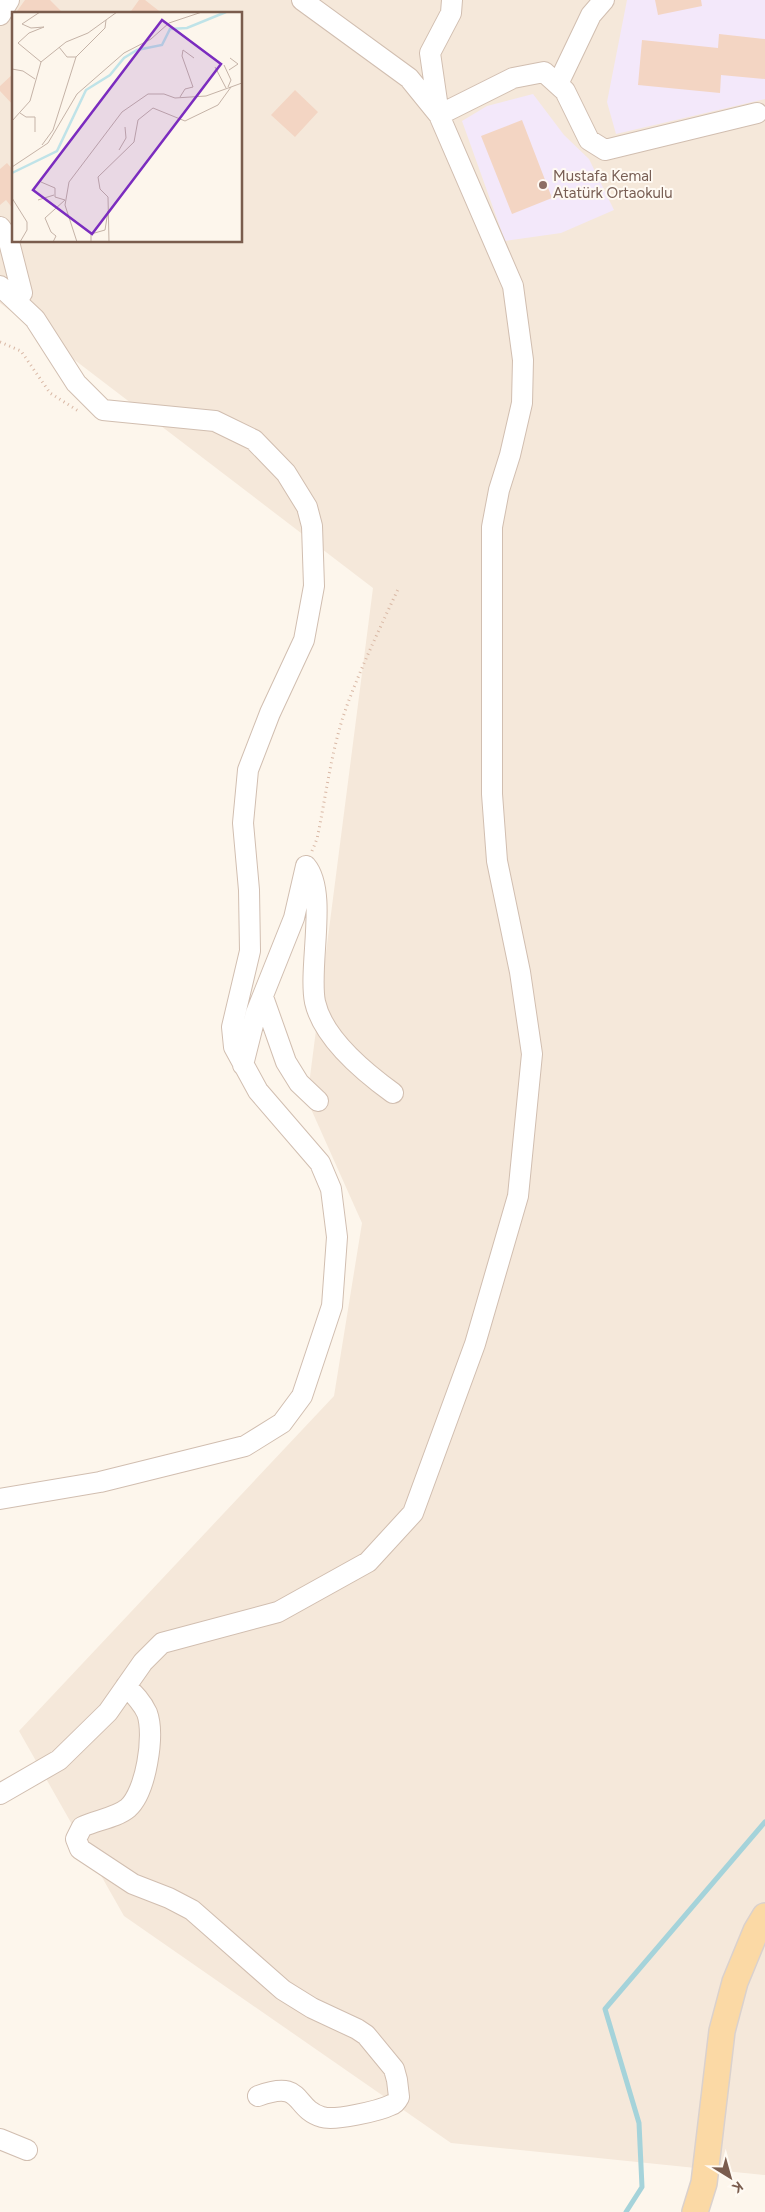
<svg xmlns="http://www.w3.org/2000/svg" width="765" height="2212" viewBox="0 0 765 2212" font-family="Figtree,sans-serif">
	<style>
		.residential { fill: #f5e8da; fill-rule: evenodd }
		.education { fill: #f3e8fa }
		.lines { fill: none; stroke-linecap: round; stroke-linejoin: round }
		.stream { stroke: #a5d3da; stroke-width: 5 }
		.building { fill: #f3d5c3 }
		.minor-casing { stroke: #d1beb0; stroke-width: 22 }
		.major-casing { stroke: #dad1cd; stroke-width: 28 }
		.path { stroke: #d9b8a5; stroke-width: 3; stroke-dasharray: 1 4; stroke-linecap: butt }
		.minor { stroke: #fff; stroke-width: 20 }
		.major { stroke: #fbd9a5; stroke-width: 25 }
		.education-dot { fill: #8d6e63; stroke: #fffaf3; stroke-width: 2 }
		.labels { text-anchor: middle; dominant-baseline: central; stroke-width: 4; stroke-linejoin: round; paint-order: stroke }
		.education-label { font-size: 15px; fill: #785e54; stroke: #fffaf3; text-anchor: start }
		.inset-river { fill: none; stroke: #bfe3e8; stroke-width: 2.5 }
		.inset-road { fill: none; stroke: #c5b3a7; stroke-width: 1 }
		.view { fill: #7b2cbf; fill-opacity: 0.15; stroke: #7b2cbf; stroke-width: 2.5 }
		.inset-edge { fill: none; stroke: #7a5c4d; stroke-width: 2.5 }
	</style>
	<rect width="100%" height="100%" fill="#fdf6ec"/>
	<path class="residential" d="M 0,0 L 765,0 L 765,2175 L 451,2143 L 124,1916 L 19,1731 L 334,1396 L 362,1223 L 307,1100 L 373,588 L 0,303 ZM 14,14 L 241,14 L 241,241 L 14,241 Z"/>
	<path class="education" d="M 627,0 L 765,0 L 765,99 L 616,134 L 607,102 Z
		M 533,94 L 564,135 L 589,159 L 614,210 L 561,233 L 505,241 L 462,121 L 487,106 Z"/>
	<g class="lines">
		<path class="stream" d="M 626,2212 L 642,2187 L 639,2123 L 605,2009 L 765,1822"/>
	</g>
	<path class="building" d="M 25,0 L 50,0 L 64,14 L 15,14 Z
		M 139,0 L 145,0 L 163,14 L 129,14 Z
		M 655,0 L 701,0 L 702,6 L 658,15 Z
		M 719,34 L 765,39 L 765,79 L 721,75 L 720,93 L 638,85 L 642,40 L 718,48 Z
		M 14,73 L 14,106 L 0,91 L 0,86 Z
		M 295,90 L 318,112 L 295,137 L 271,115 Z
		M 522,120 L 552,198 L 512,214 L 481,136 Z
		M 7,163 L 14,171 L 14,210 L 6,200 L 0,205 L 0,169 Z"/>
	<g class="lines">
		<g class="minor-casing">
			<path id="minor" d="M 452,0 L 451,13 L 430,53 L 439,115 L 513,78 L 544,72 L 565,91 L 589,140 L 605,150 L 757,113
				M 0,15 L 9,0
				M 558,84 L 591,15 L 604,0
				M 0,227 L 8,238 L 22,293 L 16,301
				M 0,286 L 35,319 L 76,383 L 103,410 L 215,421 L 254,440 L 286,473 L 307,507 L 312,526 L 314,586 L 304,640 L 270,713 L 248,770 L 243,823 L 249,890 L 250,951 L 232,1027 L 234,1047 L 258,1091 L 320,1163 L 331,1189 L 337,1237 L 332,1306 L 302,1396 L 282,1423 L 245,1446 L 100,1482 L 0,1499
				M 306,866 C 328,892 308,967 315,1002 C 323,1038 364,1072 393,1093
				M 263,997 L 286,1062 L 299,1083 L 318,1101
				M 243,1065 L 256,1013 L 294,918 L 306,866
				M 126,1686 C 134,1694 142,1702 147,1713 C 155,1735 146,1792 128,1808 C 116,1818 96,1820 82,1827 L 76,1839 L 80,1849 L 133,1884 L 169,1898 L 192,1910 L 283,1990 L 312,2008 L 357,2029 L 366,2035 L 394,2069 L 397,2080 L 399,2097 C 397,2101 395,2104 391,2105 C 379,2111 334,2121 322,2117 C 292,2108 305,2079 258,2096
				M 0,1794 L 59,1760 L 108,1712 L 143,1662 L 162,1643 L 278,1612 L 368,1562 L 413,1513 L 475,1344 L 518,1196 L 532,1054 L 520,972 L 497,861 L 492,794 L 492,527 L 499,490 L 510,455 L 522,403 L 523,360 L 513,286 L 439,115 L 409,78 L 302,0
				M 0,2139 L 27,2150"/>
		</g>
		<g class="major-casing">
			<path id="major" d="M 695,2212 L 704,2183 L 722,2031 L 735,1982 L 756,1931 L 765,1916"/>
		</g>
		<path class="path" d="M 0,342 L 21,351 L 50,393 L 80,412
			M 312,851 L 317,839 C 326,796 331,752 345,711 C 360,669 380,628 399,587"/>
		<use href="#minor" class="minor"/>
		<use href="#major" class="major"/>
	</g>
	<circle class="education-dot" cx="543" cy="185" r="5"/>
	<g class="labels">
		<g class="education-label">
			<text x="553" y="176">Mustafa Kemal<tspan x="553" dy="17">Atatürk Ortaokulu</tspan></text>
		</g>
	</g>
	<g transform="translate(12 12)">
		<rect width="230" height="230" fill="#fdf6ec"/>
		<path class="inset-river" d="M 0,161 L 45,139 L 74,78 L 98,63 L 112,46 L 125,38 L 150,33 L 158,17 L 175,16 L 214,0"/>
		<path class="inset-road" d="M 28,0 L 10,12 L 19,16 L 32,15 L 17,21 L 6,31 L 29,50M 47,35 L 55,45 L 64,45M 212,53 L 219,68 L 216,75M 203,55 L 214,76M 0,57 L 11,59 L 23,67M 217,58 L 226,52 L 218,46M 168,85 L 173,77 L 181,75 L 170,44 L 171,38 L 182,46M 8,101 L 14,105 L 23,105 L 23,120M 0,109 L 18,89 L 29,50 L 54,30 L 76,21 L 105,0M 30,133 L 41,118 L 64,45 L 93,16 L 94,8M 107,138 L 114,126 L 113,115M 0,155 L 36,131 L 65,82 L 112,41 L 139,27 L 157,11 L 190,0M 29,170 L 43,176 L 43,185 L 53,188 L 33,206 L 39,220 L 44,224 L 41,230M 0,186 L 15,210 L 15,218 L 8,230M 26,188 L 42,183M 65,230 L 53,193 L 57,170 L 110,100 L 136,82 L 152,82 L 163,86 L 194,84 L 230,71M 79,230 L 79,222 L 93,218 L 96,199M 97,230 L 96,185 L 88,177 L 86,165 L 122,130 L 126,108 L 141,96 L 173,109 L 177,107 L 206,93 L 219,75"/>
		<path class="view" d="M 150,8 L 209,52 L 80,222 L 21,178 Z"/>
		<rect width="230" height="230" class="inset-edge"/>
	</g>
	<g transform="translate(730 2177) rotate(143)" stroke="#fffaf3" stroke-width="4" paint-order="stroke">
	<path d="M0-4L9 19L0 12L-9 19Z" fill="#7a5c4d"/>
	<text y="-8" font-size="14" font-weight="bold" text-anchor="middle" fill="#7a5c4d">K</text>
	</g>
</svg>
